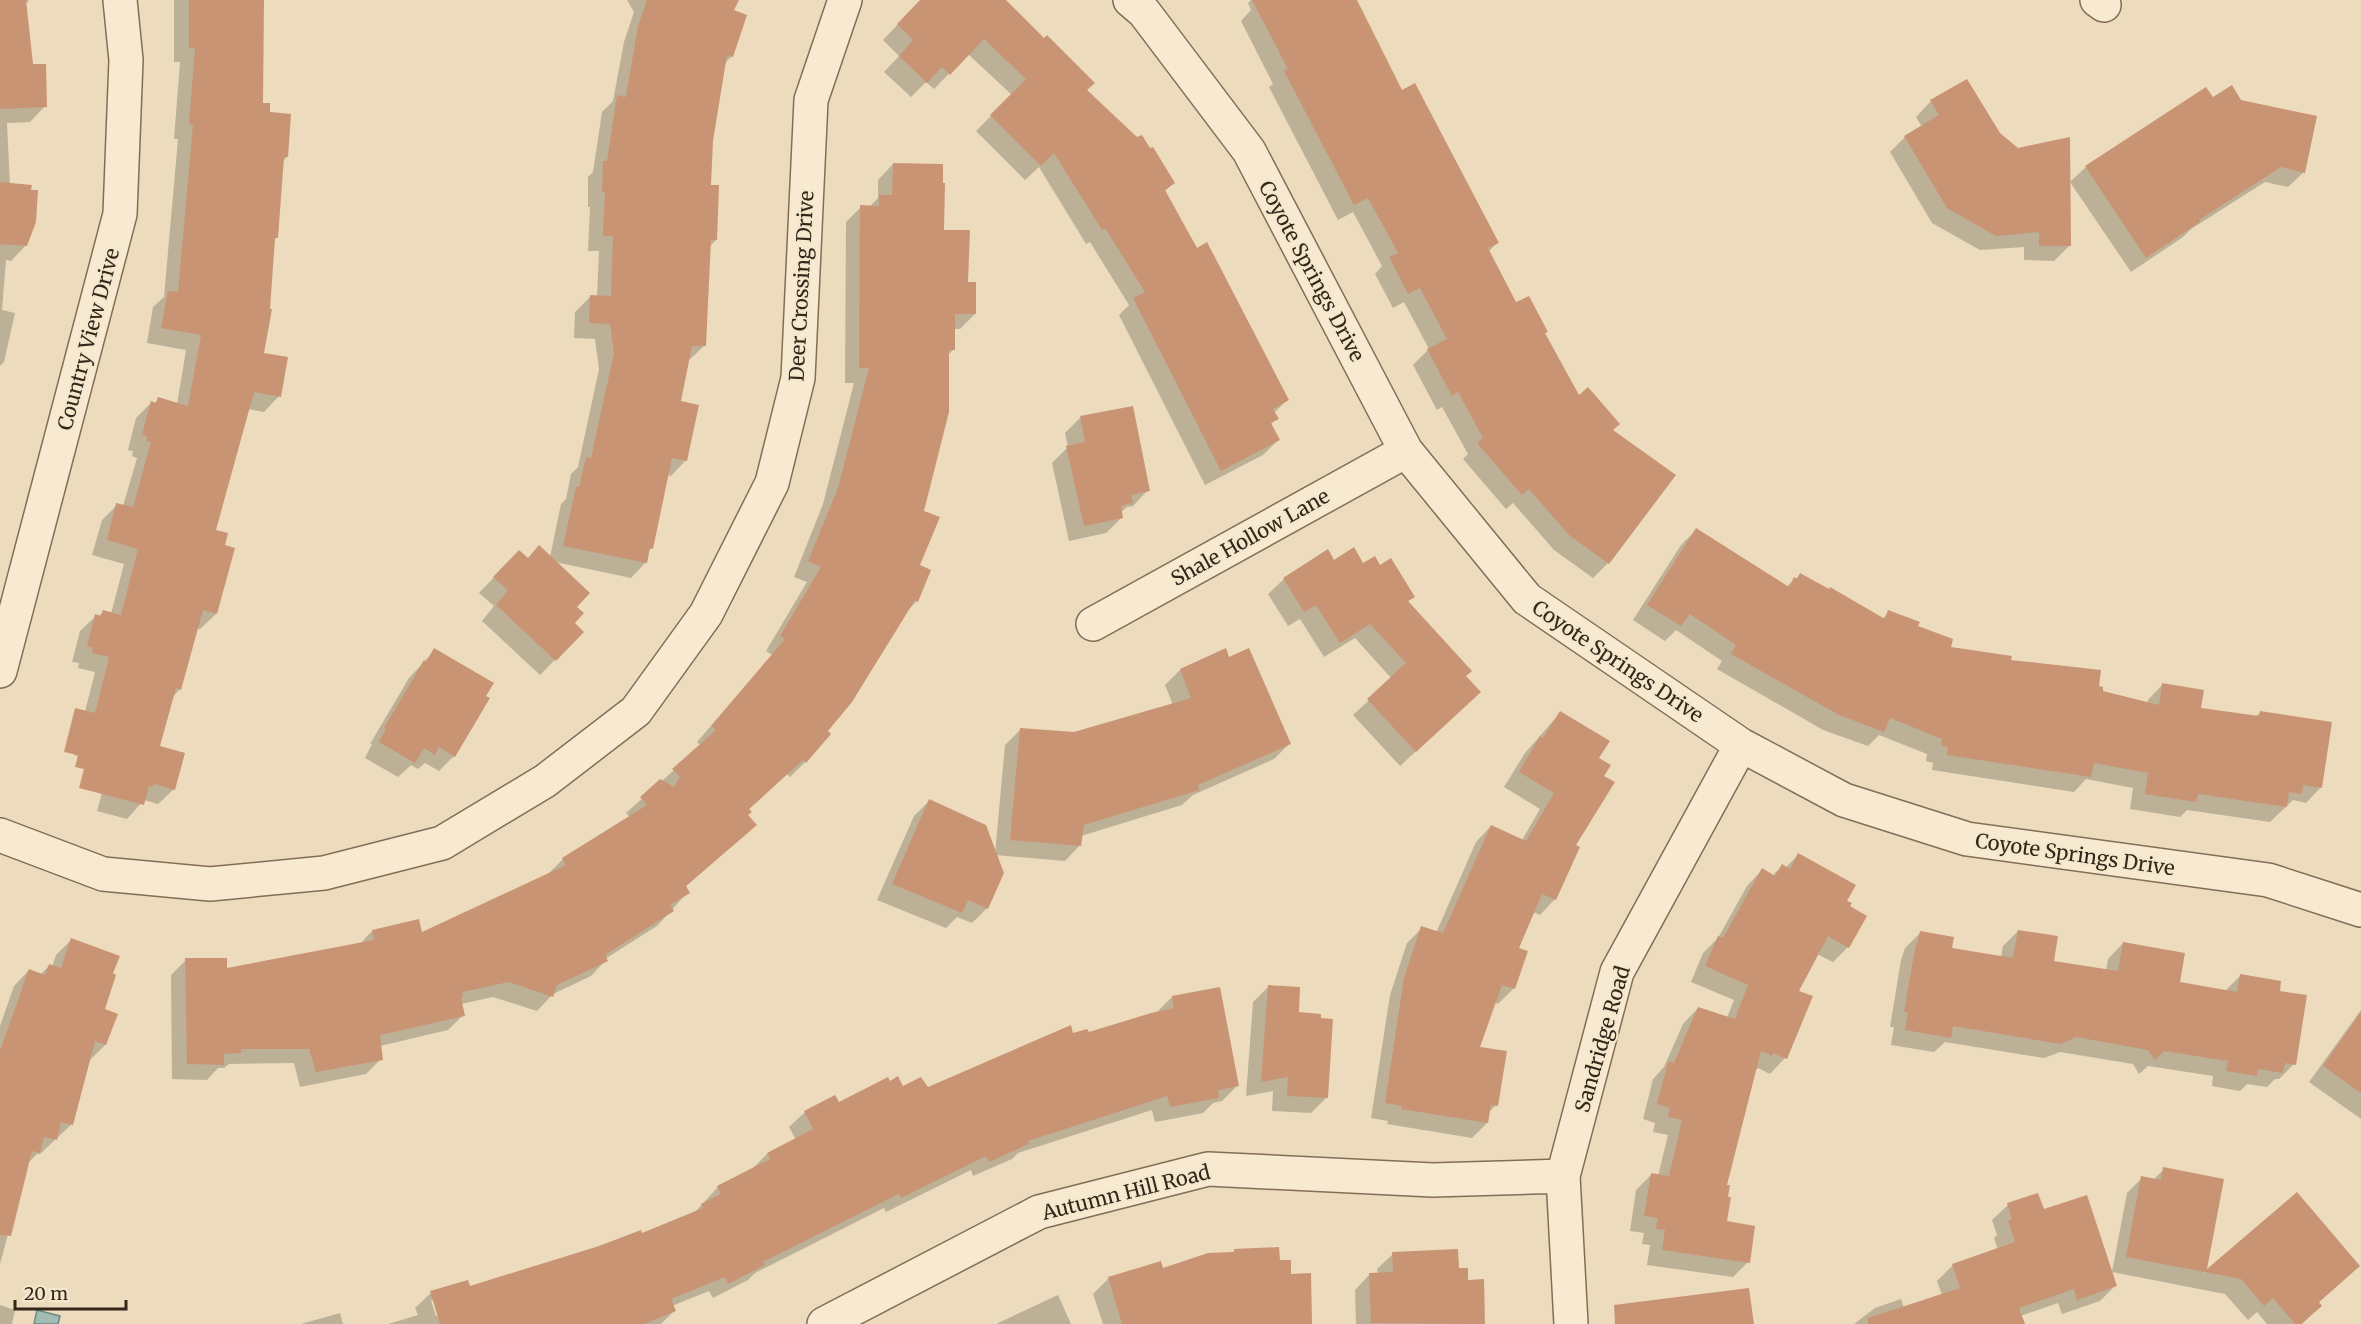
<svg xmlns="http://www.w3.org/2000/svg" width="2361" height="1324" viewBox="0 0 2361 1324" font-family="Merriweather,serif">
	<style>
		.water { fill: #a1bdb4; stroke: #698a81; stroke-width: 1.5 }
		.shadow { fill: #0003; fill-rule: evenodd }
		.building { fill: #c99474 }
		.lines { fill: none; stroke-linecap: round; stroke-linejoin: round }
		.street-casing { stroke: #836d57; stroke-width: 36 }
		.street { stroke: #f7ead0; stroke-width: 33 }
		.labels { text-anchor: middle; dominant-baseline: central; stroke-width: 4.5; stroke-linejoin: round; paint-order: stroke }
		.street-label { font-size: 20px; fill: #33261b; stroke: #f4e7cc }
	</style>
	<rect width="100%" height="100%" fill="#ecdcbd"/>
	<path class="water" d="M 37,1310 L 60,1316 L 58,1324 L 34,1324 Z"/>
	<path class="shadow" d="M 0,0 L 29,0 L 25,5 L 32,66 L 45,106 L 30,122 L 7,123 L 10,185 L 26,245 L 11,261 L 6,260 L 2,310 L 15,313 L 4,362 L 0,366 Z
		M 174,0 L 262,0 L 262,104 L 268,113 L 287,157 L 283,161 L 263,355 L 279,396 L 264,412 L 248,409 L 214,531 L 216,614 L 200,629 L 196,628 L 180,689 L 172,698 L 158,747 L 174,789 L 158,804 L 144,800 L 127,819 L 97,811 L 110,764 L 74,755 L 95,672 L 78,668 L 79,663 L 72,662 L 80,631 L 96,616 L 98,617 L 103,612 L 111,614 L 124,564 L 92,555 L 102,520 L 117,505 L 123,506 L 137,458 L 132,456 L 133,451 L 128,450 L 136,418 L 151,403 L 154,404 L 158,399 L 177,404 L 186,350 L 147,343 L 153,307 L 164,297 L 178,139 L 174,139 L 180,62 L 174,62 Z
		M 627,0 L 738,0 L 731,11 L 732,56 L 723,65 L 711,141 L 709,187 L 716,240 L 709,247 L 704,346 L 688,361 L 680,402 L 686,460 L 671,476 L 667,475 L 652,548 L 648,551 L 646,562 L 631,578 L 555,562 L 575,607 L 573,623 L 582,632 L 540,675 L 482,621 L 494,606 L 479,593 L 504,567 L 527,560 L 550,557 L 561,504 L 566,499 L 571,474 L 578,467 L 599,369 L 595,339 L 574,338 L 575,312 L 590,297 L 597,297 L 599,251 L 588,251 L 590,207 L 588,207 L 588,177 L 593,172 L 602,112 L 613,101 L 624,42 L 634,12 Z
		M 921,0 L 1004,0 L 1173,183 L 1164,192 L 1287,400 L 1274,413 L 1277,418 L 1270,425 L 1278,440 L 1263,455 L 1205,485 L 1119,315 L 1129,305 L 1090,242 L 1086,244 L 1039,167 L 1025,180 L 976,131 L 1012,95 L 968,54 L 934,89 L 926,82 L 911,97 L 884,72 L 899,56 L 883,40 Z
		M 1251,0 L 1353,0 L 1402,92 L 1497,243 L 1488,252 L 1516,304 L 1544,334 L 1578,398 L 1612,430 L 1608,563 L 1593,578 L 1554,550 L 1513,503 L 1506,509 L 1463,459 L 1468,454 L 1442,407 L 1437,410 L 1413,365 L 1429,349 L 1404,302 L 1393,308 L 1375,274 L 1382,266 L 1353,212 L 1338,220 L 1269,87 L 1273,84 L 1241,21 L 1251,10 L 1248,3 Z
		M 2206,90 L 2212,99 L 2240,101 L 2304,172 L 2288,187 L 2265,182 L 2191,229 L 2183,237 L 2131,272 L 2070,182 L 2086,167 Z
		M 1931,101 L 2070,245 L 2054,261 L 2024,260 L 2024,247 L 1980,250 L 1932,223 L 1890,152 L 1905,137 L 1922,127 L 1916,117 Z
		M 893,164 L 942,231 L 967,284 L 975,314 L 960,329 L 953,329 L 954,349 L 948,355 L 922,512 L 917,601 L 905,613 L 805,762 L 790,777 L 787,774 L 748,810 L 747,815 L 755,825 L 685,887 L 688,892 L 657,926 L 605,959 L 606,960 L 591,976 L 553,994 L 537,1011 L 493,997 L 461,1004 L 463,1015 L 448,1030 L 380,1046 L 381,1059 L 366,1074 L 300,1087 L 294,1063 L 229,1064 L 224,1068 L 218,1068 L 207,1080 L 172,1079 L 171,975 L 186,960 L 226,970 L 360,944 L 372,931 L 421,934 L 547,875 L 563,859 L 630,817 L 626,813 L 701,746 L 697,742 L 772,655 L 766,651 L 807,582 L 794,577 L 823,504 L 854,383 L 845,383 L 846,222 L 861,207 L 869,207 L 878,198 L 878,180 Z
		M 1080,418 L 1148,490 L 1133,506 L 1127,507 L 1120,513 L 1121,518 L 1106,533 L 1069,541 L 1052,463 L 1068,447 L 1065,433 Z
		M 1696,530 L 1786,587 L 1800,575 L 1882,619 L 1889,612 L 1949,648 L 2009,661 L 2097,688 L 2101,692 L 2147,704 L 2148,700 L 2163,684 L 2199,709 L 2255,717 L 2261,712 L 2321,787 L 2306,803 L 2293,800 L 2270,822 L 2187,810 L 2180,817 L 2130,809 L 2133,788 L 2086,779 L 2074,792 L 1932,770 L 1933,763 L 1926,761 L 1927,754 L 1879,735 L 1868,746 L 1823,730 L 1717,669 L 1722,661 L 1676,630 L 1665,641 L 1633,620 L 1681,545 Z
		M 1328,551 L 1334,562 L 1380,567 L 1413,596 L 1407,602 L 1464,676 L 1464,707 L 1400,766 L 1353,715 L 1392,679 L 1355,638 L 1324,657 L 1300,619 L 1288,626 L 1268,594 L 1284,579 Z
		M 435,650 L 454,756 L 439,771 L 425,763 L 418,769 L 411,765 L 398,777 L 365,758 L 372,744 L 370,744 L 409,678 Z
		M 1180,670 L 1289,744 L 1274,759 L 1193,795 L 1182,805 L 1081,836 L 1080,845 L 1065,861 L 995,855 L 987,908 L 972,923 L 957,917 L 946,928 L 877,900 L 914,816 L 929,801 L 995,854 L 1005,745 L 1020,730 L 1074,734 L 1173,705 L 1165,685 Z
		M 1560,713 L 1597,758 L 1602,777 L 1574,845 L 1555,899 L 1540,915 L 1533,912 L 1517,949 L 1514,988 L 1498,1004 L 1494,1002 L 1478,1048 L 1496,1105 L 1488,1113 L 1487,1123 L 1472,1138 L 1387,1124 L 1388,1121 L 1371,1118 L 1390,995 L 1407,943 L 1422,928 L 1436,933 L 1476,842 L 1491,826 L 1522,840 L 1540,809 L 1504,787 L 1525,753 Z
		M 1799,854 L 1845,901 L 1848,947 L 1833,962 L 1817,954 L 1797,991 L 1811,997 L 1785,1058 L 1770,1074 L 1758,1068 L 1755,1071 L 1725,1186 L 1726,1222 L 1748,1262 L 1733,1277 L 1647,1265 L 1650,1245 L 1642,1244 L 1644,1233 L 1630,1231 L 1636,1190 L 1651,1175 L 1658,1176 L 1668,1135 L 1653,1132 L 1655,1123 L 1643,1119 L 1653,1079 L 1664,1067 L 1683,1024 L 1698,1008 L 1727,1018 L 1734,1000 L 1691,982 L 1703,953 L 1718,938 L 1747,886 L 1762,870 L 1772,876 L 1782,866 L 1785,868 Z
		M 2018,931 L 2052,962 L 2106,971 L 2108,959 L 2123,943 L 2178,984 L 2224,992 L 2240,976 L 2278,992 L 2294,1064 L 2279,1079 L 2275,1079 L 2267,1087 L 2247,1084 L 2240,1091 L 2212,1086 L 2213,1076 L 2148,1066 L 2139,1074 L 2133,1064 L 2060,1052 L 2044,1058 L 1945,1042 L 1934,1052 L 1891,1045 L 1894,1027 L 1890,1027 L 1901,960 L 1905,948 L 1920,933 L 1951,949 L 2001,957 L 2003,946 Z
		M 72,939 L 111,974 L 103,1010 L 116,1014 L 105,1045 L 90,1060 L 72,1124 L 40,1154 L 37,1154 L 27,1164 L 0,1264 L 0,1026 L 14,986 L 29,970 L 41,974 L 49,966 L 52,967 L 56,955 Z
		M 1269,986 L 1298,1014 L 1326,1098 L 1311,1113 L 1272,1111 L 1273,1091 L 1246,1096 L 1253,1002 Z
		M 1172,997 L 1237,1086 L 1222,1101 L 1213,1103 L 1203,1113 L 1155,1122 L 1152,1110 L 1018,1153 L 1012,1159 L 973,1176 L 971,1170 L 886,1212 L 884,1208 L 755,1273 L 748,1280 L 713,1298 L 709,1291 L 672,1306 L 674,1311 L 661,1324 L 388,1324 L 418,1315 L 415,1308 L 431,1293 L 469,1288 L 641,1235 L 694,1213 L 718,1187 L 751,1170 L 767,1154 L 796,1140 L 789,1127 L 805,1112 L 838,1104 L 889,1083 L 903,1088 L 927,1089 L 1072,1035 L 1088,1034 L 1157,1012 ZM 431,1300 L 434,1300 L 439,1315 L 436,1316 Z
		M 2361,1010 L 2361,1119 L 2309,1082 Z
		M 2164,1169 L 2222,1180 L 2204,1273 L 2297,1194 L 2343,1281 L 2318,1303 L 2320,1306 L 2302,1324 L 2267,1324 L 2257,1312 L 2248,1320 L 2225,1294 L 2112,1272 L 2127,1193 L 2142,1178 L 2153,1180 Z
		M 2008,1205 L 2043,1211 L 2115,1286 L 2100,1301 L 2062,1314 L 2058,1303 L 2020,1316 L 2023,1324 L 1854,1324 L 1875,1308 L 1901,1299 L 1904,1308 L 1942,1295 L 1937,1281 L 1953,1265 L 1998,1250 L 1994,1238 L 1997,1235 L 1992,1220 Z
		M 1235,1250 L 1279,1262 L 1311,1324 L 1103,1324 L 1093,1294 L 1109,1278 L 1162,1270 L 1231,1254 Z
		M 1393,1254 L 1458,1270 L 1466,1281 L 1482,1280 L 1484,1324 L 1356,1324 L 1355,1290 L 1370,1274 L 1378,1274 L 1377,1269 Z
		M 1058,1295 L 1071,1324 L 997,1324 L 998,1323 Z
		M 0,1305 L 15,1310 L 12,1324 L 0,1324 Z
		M 340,1313 L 343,1324 L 301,1324 Z"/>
	<path class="building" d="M 0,0 L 26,0 L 33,64 L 46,64 L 47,107 L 0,109 Z
		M 189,0 L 264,0 L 263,103 L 270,103 L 270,112 L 291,114 L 288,157 L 284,157 L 278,238 L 275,238 L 270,309 L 272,309 L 264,353 L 288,357 L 281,397 L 254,392 L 216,530 L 228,533 L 225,545 L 235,548 L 217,614 L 203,610 L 181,690 L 176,688 L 160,746 L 185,753 L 175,790 L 154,784 L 153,787 L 149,786 L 144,805 L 79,788 L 84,769 L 75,767 L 78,755 L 64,752 L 75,708 L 95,713 L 109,657 L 92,653 L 93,648 L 87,646 L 95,614 L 101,616 L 103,610 L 121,615 L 138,549 L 107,540 L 116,503 L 133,507 L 151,442 L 146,441 L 147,436 L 142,435 L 151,401 L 156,403 L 158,397 L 188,406 L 201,335 L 161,328 L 168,291 L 178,292 L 193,125 L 189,124 L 195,48 L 189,48 Z
		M 647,0 L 739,0 L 734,10 L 747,15 L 733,57 L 727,55 L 713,141 L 711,185 L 719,185 L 717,240 L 711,240 L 706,346 L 692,346 L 681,401 L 699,405 L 687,461 L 672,458 L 653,549 L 650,548 L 647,563 L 563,546 L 576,487 L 579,487 L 586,457 L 591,458 L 614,353 L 610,324 L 589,323 L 590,295 L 611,296 L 613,236 L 603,236 L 605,192 L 602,192 L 603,161 L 607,161 L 617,95 L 626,97 L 638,26 Z
		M 920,0 L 1006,0 L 1044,38 L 1047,35 L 1095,83 L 1087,90 L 1137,137 L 1142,135 L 1150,148 L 1153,147 L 1175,183 L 1165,190 L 1197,248 L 1207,242 L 1289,400 L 1273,409 L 1279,419 L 1271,423 L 1280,440 L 1221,471 L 1133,298 L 1145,292 L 1105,228 L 1102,230 L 1054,153 L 1041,166 L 990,115 L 1026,79 L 984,39 L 950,75 L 942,67 L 927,83 L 899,56 L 913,40 L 897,24 Z
		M 1252,0 L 1357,0 L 1402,90 L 1415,83 L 1499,243 L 1488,248 L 1516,302 L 1529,296 L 1548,332 L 1545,333 L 1579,395 L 1588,387 L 1620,424 L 1613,430 L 1676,475 L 1609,564 L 1569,535 L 1529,489 L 1522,495 L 1477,443 L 1483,438 L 1458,392 L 1452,396 L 1427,349 L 1447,339 L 1420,288 L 1408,294 L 1389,257 L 1398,253 L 1368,198 L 1354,205 L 1284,71 L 1288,69 Z
		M 1967,79 L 2000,133 L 2018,148 L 2070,137 L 2071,246 L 2039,246 L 2039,232 L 1996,236 L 1947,208 L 1904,136 L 1939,115 L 1930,100 Z
		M 2232,85 L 2241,100 L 2317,116 L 2305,173 L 2281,167 L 2199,220 L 2200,222 L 2146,258 L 2085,166 L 2206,87 L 2213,97 Z
		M 893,163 L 943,164 L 943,183 L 945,183 L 944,230 L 970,230 L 968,282 L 976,282 L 976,314 L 955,314 L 955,350 L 949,350 L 949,412 L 924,511 L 940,517 L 920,565 L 931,570 L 918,602 L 915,600 L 852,702 L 828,731 L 831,734 L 806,763 L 803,760 L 749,809 L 752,812 L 748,815 L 757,825 L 686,886 L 690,893 L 670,905 L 674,911 L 605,955 L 608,961 L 557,985 L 553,997 L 509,982 L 462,992 L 463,997 L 461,997 L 465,1016 L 380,1035 L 383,1060 L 316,1072 L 309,1049 L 241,1049 L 241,1053 L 224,1054 L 224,1065 L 187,1064 L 185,958 L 227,958 L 227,968 L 374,940 L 372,930 L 419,919 L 422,932 L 566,865 L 562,858 L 647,805 L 640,797 L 660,779 L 674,787 L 680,777 L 672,769 L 716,730 L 711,726 L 785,639 L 780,636 L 821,567 L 808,561 L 838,488 L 869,368 L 859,368 L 860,205 L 879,206 L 879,195 L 892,195 Z
		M 0,182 L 32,185 L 31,190 L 38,190 L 36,222 L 27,246 L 0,244 Z
		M 1133,406 L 1150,491 L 1131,495 L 1133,503 L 1121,506 L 1123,518 L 1084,526 L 1066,446 L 1085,442 L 1080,416 Z
		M 1696,528 L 1789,587 L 1794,577 L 1797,579 L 1800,573 L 1829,589 L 1830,587 L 1885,619 L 1888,610 L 1920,622 L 1918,626 L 1953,639 L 1951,647 L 2012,656 L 2011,660 L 2101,670 L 2099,686 L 2103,687 L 2103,691 L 2159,705 L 2162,683 L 2204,690 L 2201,708 L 2259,716 L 2260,711 L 2332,722 L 2322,788 L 2303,785 L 2302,794 L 2289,792 L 2287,807 L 2198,794 L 2196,802 L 2145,794 L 2148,773 L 2094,763 L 2091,777 L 1947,755 L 1948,748 L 1941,745 L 1942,739 L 1890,718 L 1884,732 L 1839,715 L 1731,654 L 1736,645 L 1690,614 L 1681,626 L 1647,605 Z
		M 539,545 L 590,593 L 577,607 L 584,613 L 575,623 L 584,632 L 556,661 L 496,605 L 508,590 L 493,577 L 519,550 L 528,558 Z
		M 1354,547 L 1363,563 L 1375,556 L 1380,565 L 1391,558 L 1415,597 L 1408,601 L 1472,671 L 1466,676 L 1481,692 L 1416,752 L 1367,699 L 1406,663 L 1370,624 L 1340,643 L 1316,605 L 1304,612 L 1283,578 L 1328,549 L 1334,560 Z
		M 434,648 L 494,683 L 486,696 L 490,698 L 455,757 L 439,747 L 435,755 L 424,748 L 415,763 L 379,742 L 386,729 L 384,728 L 424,660 L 426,662 Z
		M 1226,648 L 1229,657 L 1249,648 L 1291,744 L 1198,785 L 1199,790 L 1084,825 L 1081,846 L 1010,840 L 1020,728 L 1074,732 L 1191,698 L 1180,669 Z
		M 1560,711 L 1610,741 L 1599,758 L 1611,765 L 1604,776 L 1615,782 L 1576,845 L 1580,847 L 1556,900 L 1542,894 L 1519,948 L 1528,951 L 1515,989 L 1502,985 L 1480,1047 L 1507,1051 L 1498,1106 L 1491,1105 L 1488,1123 L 1401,1109 L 1402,1106 L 1385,1103 L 1404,978 L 1421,926 L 1443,933 L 1491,825 L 1526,841 L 1554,793 L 1519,772 L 1540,736 L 1543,738 Z
		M 929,799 L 986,825 L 1004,873 L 988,909 L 968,900 L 962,913 L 892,884 Z
		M 1798,853 L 1856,885 L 1847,901 L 1852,903 L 1850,906 L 1867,916 L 1849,948 L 1828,936 L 1799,991 L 1813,996 L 1787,1059 L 1773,1053 L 1772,1056 L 1761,1051 L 1727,1185 L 1730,1185 L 1728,1197 L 1731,1197 L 1727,1221 L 1755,1226 L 1750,1263 L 1662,1250 L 1665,1230 L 1656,1229 L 1658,1218 L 1644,1216 L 1651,1173 L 1669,1176 L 1682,1120 L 1668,1117 L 1670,1108 L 1657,1104 L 1668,1062 L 1674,1063 L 1698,1007 L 1735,1019 L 1748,985 L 1705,966 L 1718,936 L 1723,938 L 1762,868 L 1775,876 L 1782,864 L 1790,869 Z
		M 2018,930 L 2058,936 L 2054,961 L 2118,971 L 2123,942 L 2185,953 L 2180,982 L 2237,992 L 2240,974 L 2281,981 L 2280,991 L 2307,995 L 2296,1065 L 2285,1063 L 2283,1073 L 2258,1069 L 2257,1076 L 2226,1071 L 2228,1061 L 2164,1051 L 2155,1060 L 2148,1050 L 2076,1037 L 2061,1044 L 1953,1026 L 1951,1038 L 1905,1030 L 1908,1012 L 1904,1012 L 1916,943 L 1917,944 L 1920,931 L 1954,937 L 1952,948 L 2013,958 Z
		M 71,938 L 120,956 L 113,973 L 116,975 L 105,1009 L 118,1014 L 106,1045 L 95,1041 L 73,1125 L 61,1122 L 57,1140 L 44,1137 L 40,1153 L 32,1151 L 11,1236 L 0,1235 L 0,1051 L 29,969 L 45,975 L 49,964 L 61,968 Z
		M 1268,985 L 1300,987 L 1299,1012 L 1321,1014 L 1321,1018 L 1333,1019 L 1328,1098 L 1287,1096 L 1288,1077 L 1261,1082 Z
		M 1220,987 L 1239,1086 L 1218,1090 L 1219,1098 L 1170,1107 L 1167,1096 L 1028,1141 L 1029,1144 L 989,1162 L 986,1156 L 901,1198 L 899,1194 L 763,1262 L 765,1265 L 728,1284 L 725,1277 L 671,1299 L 676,1311 L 644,1324 L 440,1324 L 430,1291 L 468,1280 L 470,1286 L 599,1246 L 641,1230 L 642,1233 L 703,1208 L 701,1204 L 721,1194 L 717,1186 L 770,1159 L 767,1153 L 813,1129 L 804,1111 L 835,1095 L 839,1102 L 888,1077 L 890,1081 L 898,1076 L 903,1086 L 921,1077 L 928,1087 L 1071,1025 L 1073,1033 L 1087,1029 L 1089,1032 L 1151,1013 L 1174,1008 L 1172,996 Z
		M 2361,1012 L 2361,1093 L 2323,1066 Z
		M 2163,1167 L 2224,1179 L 2207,1269 L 2297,1192 L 2360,1266 L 2319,1302 L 2322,1306 L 2301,1324 L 2295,1324 L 2273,1298 L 2264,1306 L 2241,1279 L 2126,1257 L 2141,1176 L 2161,1180 Z
		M 2038,1193 L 2044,1209 L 2087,1195 L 2117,1286 L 2077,1300 L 2074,1289 L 2019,1308 L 2025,1324 L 1868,1324 L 1868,1318 L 1960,1288 L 1952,1264 L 2015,1242 L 2008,1221 L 2012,1220 L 2007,1203 Z
		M 1279,1247 L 1280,1260 L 1291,1260 L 1291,1274 L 1311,1273 L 1312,1324 L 1122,1324 L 1108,1277 L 1161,1261 L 1163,1268 L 1208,1253 L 1234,1252 L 1234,1249 Z
		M 1458,1249 L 1459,1268 L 1468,1268 L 1468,1280 L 1484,1279 L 1485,1324 L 1371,1323 L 1369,1273 L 1393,1272 L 1392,1252 Z
		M 1749,1288 L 1754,1324 L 1615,1324 L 1614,1305 Z"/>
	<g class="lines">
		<g class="street-casing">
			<path id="street" d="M 1130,0 L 1144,12 L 1249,151 L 1406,451 L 1527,599 L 1741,745 L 1844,800 L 1967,839 L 2268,880 L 2361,910
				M 2097,0 L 2104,5
				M 1093,624 L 1406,451
				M 0,671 L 120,214 L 126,60 L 120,0
				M 0,835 L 103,874 L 210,884 L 324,873 L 442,843 L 545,781 L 636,711 L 706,614 L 772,483 L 798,378 L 811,100 L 845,0
				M 824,1324 L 1039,1212 L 1208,1169 L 1433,1180 L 1563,1176
				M 1571,1324 L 1563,1176 L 1617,972 L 1741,745"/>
		</g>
		<use href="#street" class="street"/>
	</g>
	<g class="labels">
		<g class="street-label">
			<text transform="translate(1312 271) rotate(62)">Coyote Springs Drive</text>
			<text transform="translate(801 286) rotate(-87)">Deer Crossing Drive</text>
			<text transform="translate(88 339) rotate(-75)">Country View Drive</text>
			<text transform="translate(1250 537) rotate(-29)">Shale Hollow Lane</text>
			<text transform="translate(1618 661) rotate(34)">Coyote Springs Drive</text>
			<text transform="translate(2075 854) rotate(8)">Coyote Springs Drive</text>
			<text transform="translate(1602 1039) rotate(-74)">Sandridge Road</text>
			<text transform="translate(1126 1192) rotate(-14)">Autumn Hill Road</text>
		</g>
	</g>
	<path d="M15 1300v9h111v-9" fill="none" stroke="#33261b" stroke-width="3"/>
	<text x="24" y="1300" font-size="18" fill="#33261b" stroke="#f4e7cc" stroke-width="4.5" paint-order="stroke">20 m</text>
</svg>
